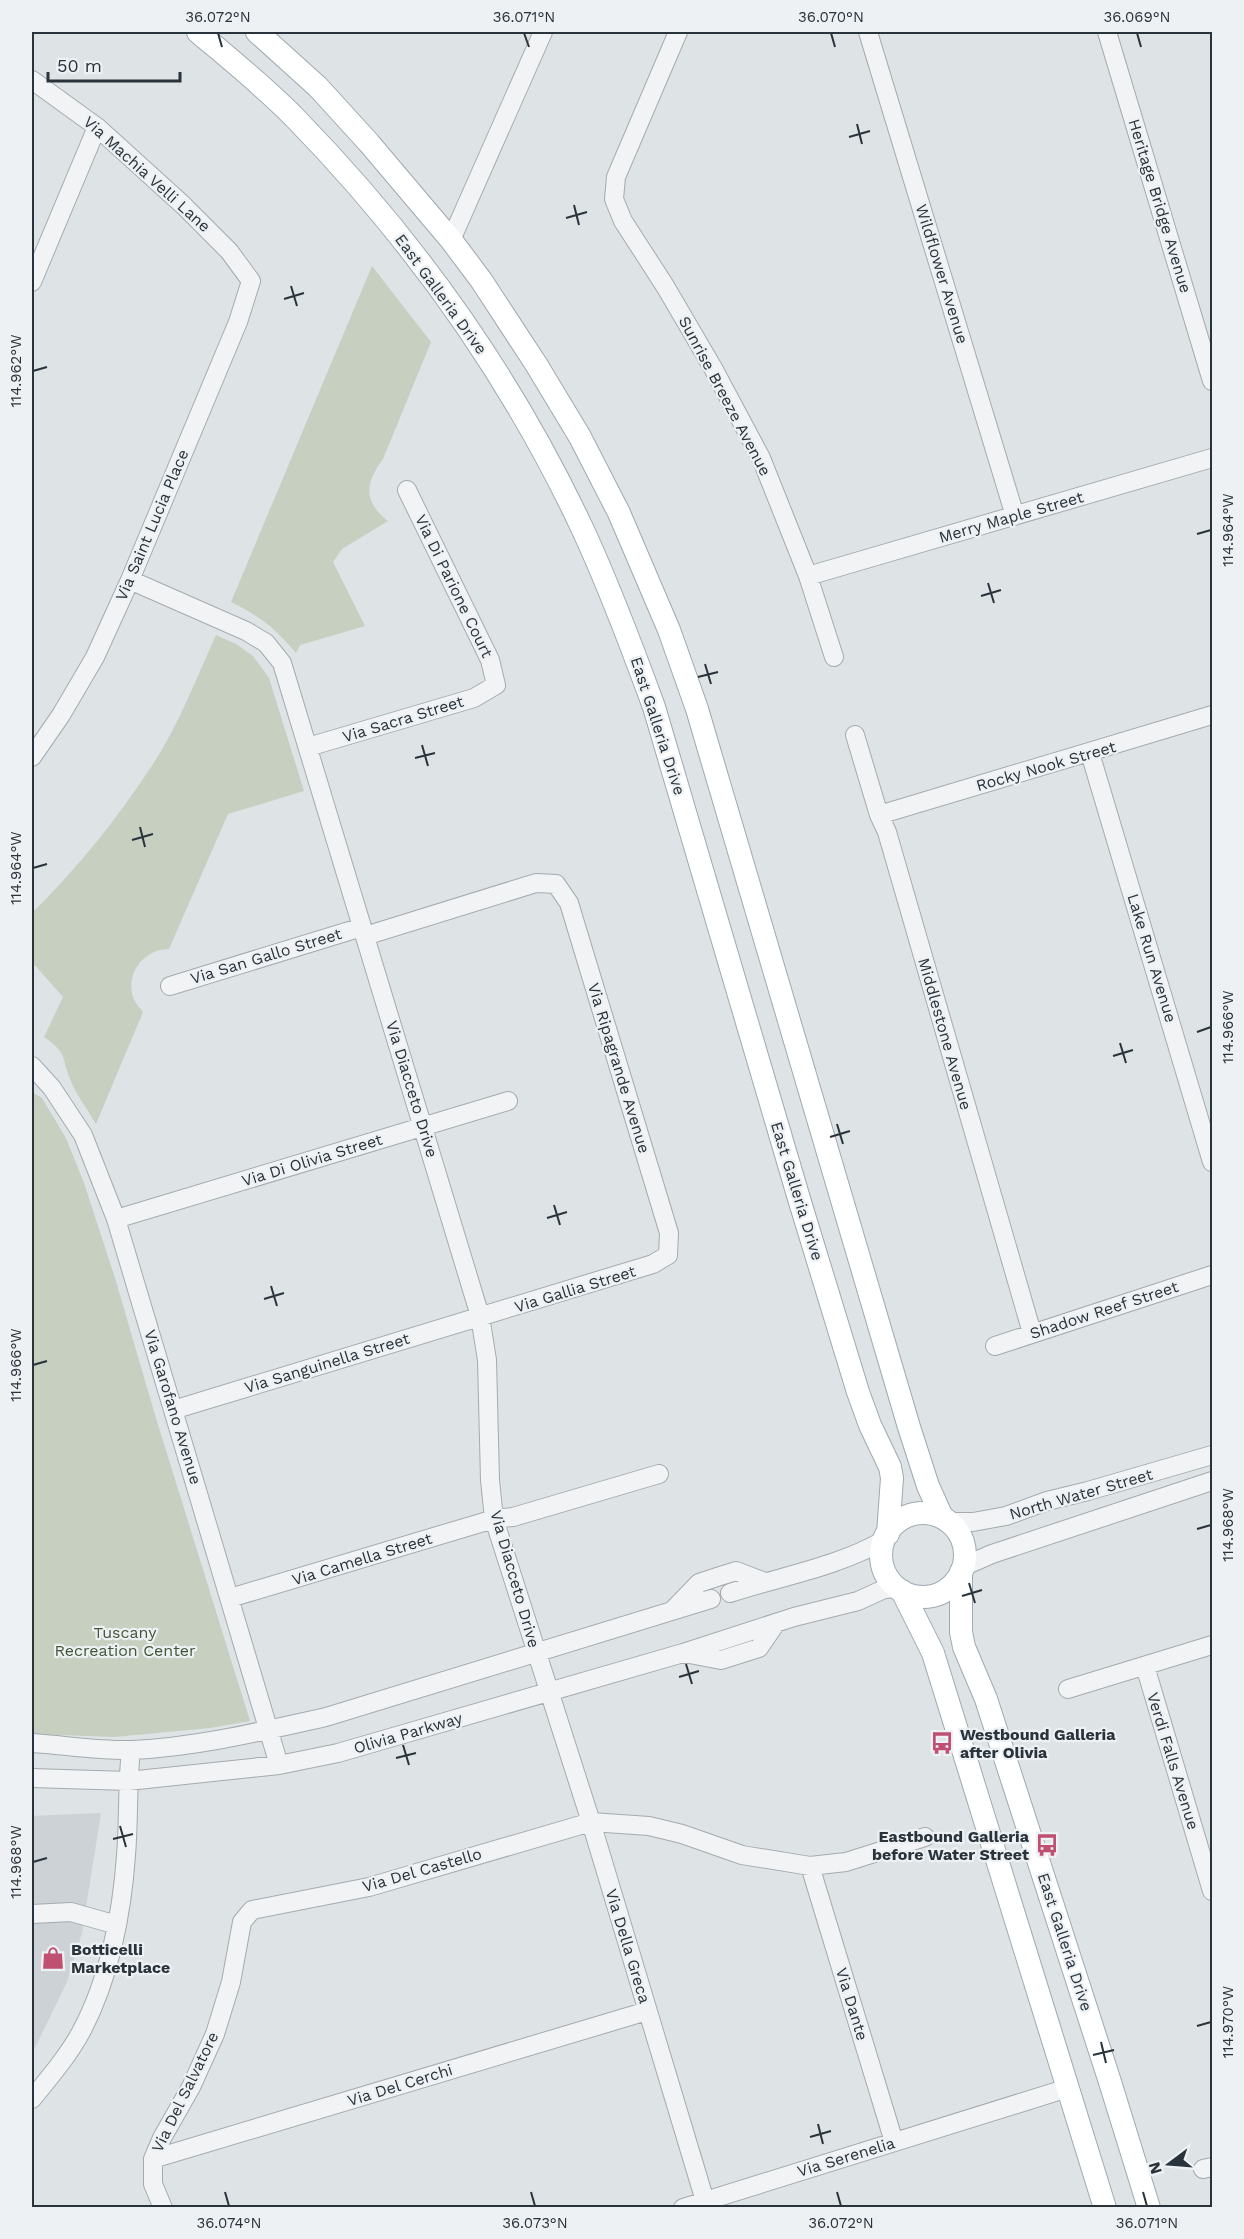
<svg xmlns="http://www.w3.org/2000/svg" width="1244" height="2239" viewBox="0 0 1244 2239" font-family="'Work Sans',sans-serif">
	<style>
		.built { fill: #cdd2d7 }
		.green { fill: #c6cfc0 }
		.lines { fill: none; stroke-linecap: round; stroke-linejoin: round }
		.minor-casing { stroke: #a4abaf; stroke-width: 20 }
		.major-casing { stroke: #9fa9b1; stroke-width: 24 }
		.minor { stroke: #f1f3f5; stroke-width: 18 }
		.major { stroke: #fff; stroke-width: 22 }
		.ticks { fill: none; stroke: #29333b; stroke-width: 2 }
		.labels { text-anchor: middle; dominant-baseline: central; stroke-width: 4.5; stroke-linejoin: round; paint-order: stroke }
		.street-label { font-size: 16px; fill: #29333b; stroke: #eef1f4 }
		.park-label { font-size: 16px; fill: #425638; stroke: #eef1f4 }
		.poi-label { font-size: 16px; font-weight: bold; fill: #29333b; stroke: #eef1f4; text-anchor: start }
		.neatline { fill: none; stroke: #29333b; stroke-width: 2 }
		.ticks-label { font-size: 15px; text-anchor: middle; fill: #29333b }
	</style>
	<rect width="100%" height="100%" fill="#dee3e6"/>
	<path class="built" d="M 101,1813 L 82,1933 L 67,1982 L 32,2054 L 32,1816 Z"/>
	<path class="green" d="M 372,266 L 431,342 L 383,459 C 365,483 363,502 388,521 L 342,549 L 333,562 L 365,626 L 300,645 L 296,653 C 274,627 261,617 231,602 Z
		M 216,635 L 236,644 L 253,656 L 269,678 L 304,791 L 228,814 L 169,949 C 143,949 124,975 134,1000 C 136,1004 140,1008 143,1012 L 96,1124 C 88,1110 76,1095 70,1079 C 61,1056 68,1054 44,1037 L 63,997 L 32,962 L 32,913 C 76,870 117,819 151,767 C 178,727 196,679 216,635 Z
		M 32,1092 L 42,1098 L 66,1138 L 84,1183 L 115,1278 L 155,1415 L 250,1721 L 210,1728 L 114,1737 L 32,1734 Z"/>
	<g class="lines">
		<g class="minor-casing">
			<path id="minor" d="M 678,32 L 616,177 L 614,199 L 623,221 L 665,286 L 713,368 L 761,458 L 808,576 L 834,657
				M 868,32 L 1015,516
				M 1107,32 L 1212,381
				M 32,80 L 97,127 L 183,205 L 229,251 L 251,281 L 238,322 L 130,580 L 95,657 L 61,715 L 32,757
				M 451,240 L 543,32
				M 32,282 L 97,127
				M 808,576 L 1212,458
				M 130,580 L 246,631 L 266,643 L 282,663 L 480,1316 L 487,1360 L 490,1480 L 494,1519 L 591,1822 L 705,2201
				M 855,735 L 879,815 L 887,832 L 1032,1333
				M 308,747 L 474,698 L 496,685 L 490,660 L 407,490
				M 1090,753 L 1212,1162
				M 879,815 L 1212,715
				M 170,986 L 362,927
				M 32,1066 L 52,1088 L 83,1135 L 116,1219 L 279,1765
				M 116,1219 L 508,1101
				M 995,1346 L 1212,1275
				M 173,1410 L 653,1264 L 668,1255 L 669,1233 L 569,903 L 556,884 L 536,883 L 365,936
				M 948,1522 L 973,1522 L 1006,1516 L 1047,1501 L 1088,1491 L 1212,1455
				M 962,1569 L 969,1564 L 992,1554 L 1212,1481
				M 730,1593 C 779,1577 840,1566 884,1540
				M 230,1598 L 494,1519 L 513,1517 L 659,1474
				M 672,1611 L 699,1583 L 717,1577 L 736,1571 L 765,1582
				M 684,1653 L 721,1660 L 759,1648 L 776,1623
				M 1145,1666 L 1212,1891
				M 1068,1689 L 1212,1645
				M 32,1743 C 64,1745 100,1751 132,1750 C 197,1747 263,1731 326,1717 L 711,1599
				M 32,1778 L 128,1781 L 279,1765 L 338,1753 L 683,1653 L 794,1617 L 858,1601 L 882,1590 L 897,1587
				M 810,1866 L 894,2142
				M 32,1914 L 71,1912 L 117,1925
				M 32,2099 C 49,2078 68,2056 81,2032 C 109,1980 122,1914 126,1855 C 129,1820 127,1785 131,1750
				M 153,2159 L 647,2011
				M 1203,2169 L 1212,2167
				M 163,2208 L 153,2184 L 153,2159 L 162,2138 L 191,2087 L 215,2034 L 231,1982 L 242,1922 L 252,1910 L 369,1887 L 591,1822 L 649,1826 L 682,1834 L 742,1855 L 810,1866 L 846,1862 L 925,1837
				M 683,2208 L 1068,2088"/>
		</g>
		<g class="major-casing">
			<path id="major" d="M 198,32 C 231,60 266,88 296,119 C 413,239 512,378 583,530 C 610,588 632,647 654,707 L 800,1202 L 858,1392 L 870,1425 L 890,1467 L 892,1478 L 888,1534
				M 257,32 L 318,87 L 369,143 L 451,240 L 481,280 L 536,364 L 580,437 L 619,513 L 669,630 L 697,709 L 909,1427 L 928,1486 L 942,1517
				M881 1555a42 42 0 1 1 84 0a42 42 0 1 1-84 0Z
				M 961,1572 L 961,1632 L 964,1647 L 986,1699 L 1110,2082 L 1149,2208
				M 902,1591 L 933,1653 L 1105,2208"/>
		</g>
		<use href="#minor" class="minor"/>
		<use href="#major" class="major"/>
	</g>
	<path class="ticks" d="M 218,33 L 222,47M 524,33 L 529,47M 831,33 L 835,47M 1137,33 L 1141,47M 857,124 L 862,144M 849,137 L 870,131M 574,205 L 579,225M 566,218 L 587,212M 291,286 L 297,306M 284,299 L 304,293M 33,371 L 47,367M 1197,534 L 1211,530M 988,583 L 994,603M 981,596 L 1001,590M 705,664 L 711,684M 698,677 L 718,672M 422,745 L 428,766M 415,758 L 435,753M 140,827 L 145,847M 132,840 L 153,834M 33,868 L 47,864M 1197,1032 L 1211,1027M 1120,1043 L 1126,1063M 1113,1056 L 1133,1050M 837,1124 L 843,1144M 830,1137 L 850,1131M 554,1205 L 560,1225M 547,1218 L 567,1212M 271,1286 L 277,1306M 264,1299 L 284,1293M 33,1365 L 47,1361M 1197,1529 L 1211,1525M 969,1583 L 975,1603M 962,1596 L 982,1590M 686,1664 L 692,1684M 679,1677 L 699,1671M 403,1745 L 409,1765M 396,1758 L 416,1753M 120,1826 L 126,1847M 113,1839 L 133,1834M 33,1862 L 47,1858M 1197,2026 L 1211,2022M 1101,2042 L 1106,2063M 1093,2055 L 1114,2050M 818,2124 L 823,2144M 810,2137 L 831,2131M 225,2192 L 229,2206M 531,2192 L 535,2206M 837,2192 L 841,2206M 1143,2192 L 1147,2206"/>
	<defs>
		<g id="bus-bare" transform="scale(1.8)"><path d="M-5-6H5V4H4V6H2V4H-2V6H-4V4H-5ZM-3.5-4V0h7V-4ZM-3.5 1.2v1.5H-2V1.2ZM2 1.2v1.5H3.5V1.2Z" fill="#bf5072" stroke="#eef1f4" stroke-width="2.5" paint-order="stroke"/></g>
		<g id="shop-bare" transform="scale(1.8)"><path d="M-5-2.5h2.3a2.7 3.5 0 0 1 5.4 0H5L5.5 6h-11ZM-1.5-2.5h3a1.5 2.3 0 0 0-3 0Z" fill="#bf5072" stroke="#eef1f4" stroke-width="2.5" paint-order="stroke"/></g>
	</defs>
	<g fill-rule="evenodd">
		<use href="#bus-bare" x="942" y="1743"/>
		<use href="#bus-bare" x="1047" y="1845"/>
		<use href="#shop-bare" x="53" y="1958"/>
	</g>
	<g class="labels">
		<g class="street-label">
			<text transform="translate(147 174) rotate(42)">Via Machia Velli Lane</text>
			<text transform="translate(1160 206) rotate(73)">Heritage Bridge Avenue</text>
			<text transform="translate(942 274) rotate(73)">Wildflower Avenue</text>
			<text transform="translate(441 294) rotate(54)">East Galleria Drive</text>
			<text transform="translate(725 396) rotate(62)">Sunrise Breeze Avenue</text>
			<text transform="translate(1011 517) rotate(-16)">Merry Maple Street</text>
			<text transform="translate(152 525) rotate(-67)">Via Saint Lucia Place</text>
			<text transform="translate(454 586) rotate(64)">Via Di Parione Court</text>
			<text transform="translate(403 719) rotate(-17)">Via Sacra Street</text>
			<text transform="translate(658 726) rotate(72)">East Galleria Drive</text>
			<text transform="translate(1046 766) rotate(-16)">Rocky Nook Street</text>
			<text transform="translate(266 956) rotate(-17)">Via San Gallo Street</text>
			<text transform="translate(1152 958) rotate(73)">Lake Run Avenue</text>
			<text transform="translate(945 1034) rotate(74)">Middlestone Avenue</text>
			<text transform="translate(619 1068) rotate(73)">Via Ripagrande Avenue</text>
			<text transform="translate(412 1089) rotate(73)">Via Diacceto Drive</text>
			<text transform="translate(312 1160) rotate(-17)">Via Di Olivia Street</text>
			<text transform="translate(797 1191) rotate(73)">East Galleria Drive</text>
			<text transform="translate(575 1289) rotate(-17)">Via Gallia Street</text>
			<text transform="translate(1104 1310) rotate(-18)">Shadow Reef Street</text>
			<text transform="translate(327 1363) rotate(-17)">Via Sanguinella Street</text>
			<text transform="translate(173 1407) rotate(73)">Via Garofano Avenue</text>
			<text transform="translate(1081 1494) rotate(-16)">North Water Street</text>
			<text transform="translate(362 1559) rotate(-17)">Via Camella Street</text>
			<text transform="translate(515 1579) rotate(74)">Via Diacceto Drive</text>
			<text transform="translate(408 1733) rotate(-16)">Olivia Parkway</text>
			<text transform="translate(1173 1761) rotate(73)">Verdi Falls Avenue</text>
			<text transform="translate(422 1870) rotate(-16)">Via Del Castello</text>
			<text transform="translate(1065 1942) rotate(72)">East Galleria Drive</text>
			<text transform="translate(628 1946) rotate(73)">Via Della Greca</text>
			<text transform="translate(852 2004) rotate(73)">Via Dante</text>
			<text transform="translate(400 2085) rotate(-17)">Via Del Cerchi</text>
			<text transform="translate(185 2092) rotate(-64)">Via Del Salvatore</text>
			<text transform="translate(846 2157) rotate(-17)">Via Serenelia</text>
		</g>
		<g class="park-label">
			<text x="125" y="1632">Tuscany<tspan x="125" dy="18">Recreation Center</tspan></text>
		</g>
		<g class="poi-label">
			<text x="960" y="1734">Westbound Galleria<tspan x="960" dy="18">after Olivia</tspan></text>
			<text x="1029" y="1836" text-anchor="end">Eastbound Galleria<tspan x="1029" dy="18">before Water Street</tspan></text>
			<text x="71" y="1949">Botticelli<tspan x="71" dy="18">Marketplace</tspan></text>
		</g>
	</g>
	<rect width="1244" height="2239" fill="none" stroke="#eef1f4" stroke-width="66"/>
	<g transform="translate(1169 2164) rotate(254)" stroke="#eef1f4" stroke-width="4.5" paint-order="stroke">
	<path d="M0-4.5L10 22L0 15L-10 22Z" fill="#29333b"/>
	<text y="-9" font-size="16" font-weight="bold" text-anchor="middle" fill="#29333b">N</text>
	</g>
	<path d="M48 72v9h132v-9" fill="none" stroke="#29333b" stroke-width="3"/>
	<text x="57" y="72" font-size="18" fill="#29333b" stroke="#eef1f4" stroke-width="4.5" paint-order="stroke">50 m</text>
	<rect x="33" y="33" width="1178" height="2173" class="neatline"/>
	<g class="ticks-label">
		<text x="218" y="22">36.072°N</text>
		<text x="524" y="22">36.071°N</text>
		<text x="831" y="22">36.070°N</text>
		<text x="1137" y="22">36.069°N</text>
		<text transform="translate(16 371) rotate(-90)" y="5">114.962°W</text>
		<text transform="translate(1228 530) rotate(-90)" y="5">114.964°W</text>
		<text transform="translate(16 868) rotate(-90)" y="5">114.964°W</text>
		<text transform="translate(1228 1027) rotate(-90)" y="5">114.966°W</text>
		<text transform="translate(16 1365) rotate(-90)" y="5">114.966°W</text>
		<text transform="translate(1228 1525) rotate(-90)" y="5">114.968°W</text>
		<text transform="translate(16 1862) rotate(-90)" y="5">114.968°W</text>
		<text transform="translate(1228 2022) rotate(-90)" y="5">114.970°W</text>
		<text x="229" y="2228">36.074°N</text>
		<text x="535" y="2228">36.073°N</text>
		<text x="841" y="2228">36.072°N</text>
		<text x="1147" y="2228">36.071°N</text>
	</g>
</svg>
